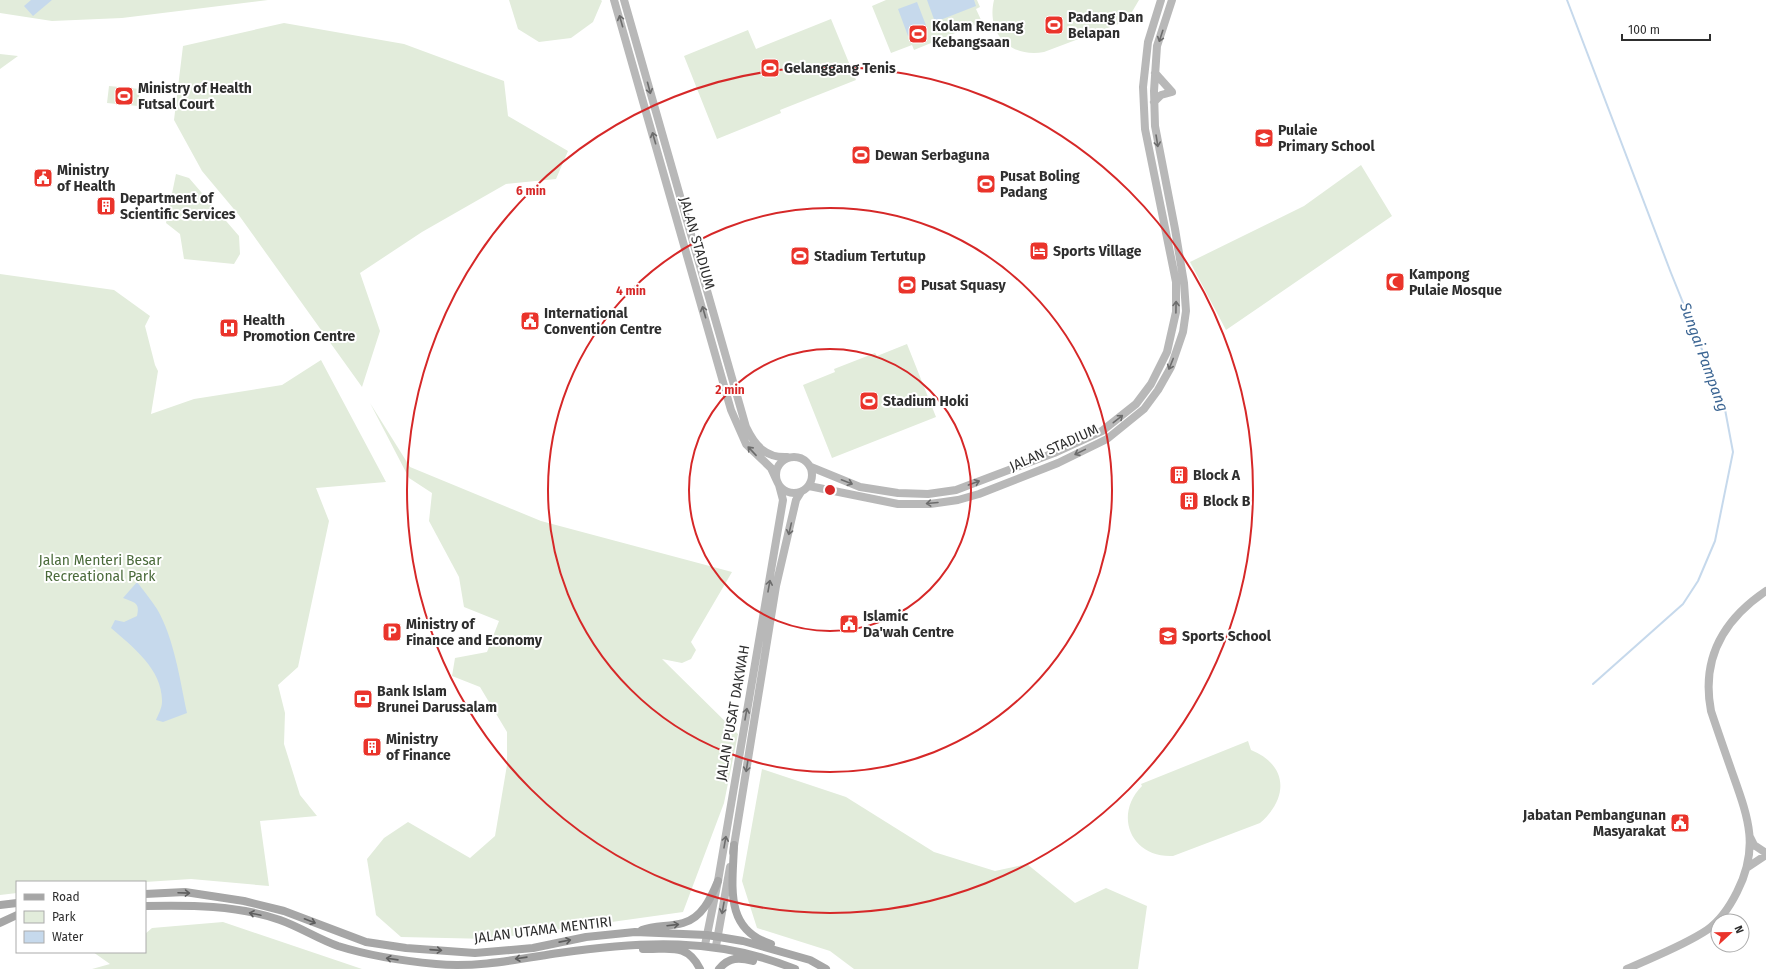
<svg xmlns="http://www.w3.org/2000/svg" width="1766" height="969" viewBox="0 0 1766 969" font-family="'Fira Sans',sans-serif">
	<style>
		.green { fill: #e2ecdb }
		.water { fill: #c6d9ec }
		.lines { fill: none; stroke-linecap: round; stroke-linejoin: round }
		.stream { stroke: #c6d9ec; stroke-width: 2 }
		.secondary { stroke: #b8b8b8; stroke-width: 8 }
		.primary { stroke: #a6a6a6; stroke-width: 8 }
		.oneway { stroke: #6c6c6c }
		.oneway2 { stroke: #5e5e5e }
		.ring { fill: none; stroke: #d62828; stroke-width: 2 }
		.labels { text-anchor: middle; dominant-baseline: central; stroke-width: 4; stroke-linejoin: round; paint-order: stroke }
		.poi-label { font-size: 14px; font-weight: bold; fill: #2e2e2e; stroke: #fff; text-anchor: start }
		.street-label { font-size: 14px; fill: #2e2e2e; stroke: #fff }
		.park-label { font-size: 14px; fill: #4a6a3a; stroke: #fff }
		.water-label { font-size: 15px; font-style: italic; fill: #3a6492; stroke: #fff }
		.centre { fill: #d62828; stroke: #fff; stroke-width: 2 }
		.ring-label { font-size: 12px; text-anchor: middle; font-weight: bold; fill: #d62828; stroke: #fff; stroke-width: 4; stroke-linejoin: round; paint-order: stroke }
	</style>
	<rect width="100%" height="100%" fill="#fff"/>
	<path class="green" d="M 0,0 L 268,0 L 122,18 L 52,21 L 0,13 Z
		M 509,0 L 601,0 L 602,1 L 593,22 L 571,38 L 539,42 L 518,29 Z
		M 886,0 L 977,0 L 980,7 L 976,9 L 982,22 L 914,50 L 912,45 L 891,53 L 872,6 Z
		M 994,0 L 1139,0 L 1129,17 L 1121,23 L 1044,52 C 1010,58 986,34 994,0 Z
		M 831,19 L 856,80 L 780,110 L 781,113 L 717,139 L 684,56 L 748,30 L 756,49 Z
		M 284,23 L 404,44 L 504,81 L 508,116 L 568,151 L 556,179 L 506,184 L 422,232 L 360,273 L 380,331 L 362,387 L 238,214 L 202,171 L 174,120 L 183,46 Z
		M 0,54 L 18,56 L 0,69 Z
		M 109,86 L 140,89 L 138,106 L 107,103 Z
		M 1361,165 L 1392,216 L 1226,330 L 1190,262 L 1304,206 Z
		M 176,174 L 189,178 L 239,236 L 240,254 L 234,264 L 184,259 L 180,234 L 166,223 Z
		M 0,274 L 114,290 L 150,316 L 145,326 L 155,365 L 158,371 L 151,414 L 194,399 L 282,385 L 321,360 L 386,482 L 316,488 L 329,521 L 298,667 L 278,685 L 285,713 L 284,744 L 300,795 L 317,816 L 260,821 L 269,886 L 191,879 L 145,882 L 17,882 L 17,893 L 0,895 Z
		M 907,344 L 936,417 L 832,458 L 803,385 L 835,372 L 834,369 L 875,353 L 877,356 Z
		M 370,403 L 410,467 L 541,521 L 732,572 L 691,642 L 696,650 L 691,659 L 682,663 L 662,659 L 738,734 L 724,803 L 683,912 L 491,939 L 401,937 L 376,915 L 367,859 L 384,838 L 408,822 L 470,858 L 495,836 L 507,765 L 507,732 L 480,687 L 452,676 L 455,658 L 487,652 L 499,621 L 464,607 L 459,577 L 429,521 L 432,493 L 409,478 Z
		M 1248,741 L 1251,750 C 1288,765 1289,798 1260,823 L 1173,856 C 1131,858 1113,815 1142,786 L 1141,784 Z
		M 762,769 L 846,797 L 934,852 L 995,871 L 1027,864 L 1075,903 L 1106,888 L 1147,906 L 1138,969 L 854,969 L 830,951 L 757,928 L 742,881 Z
		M 223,922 L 362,969 L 92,969 L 110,964 L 93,952 L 145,952 L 145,934 L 152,928 Z"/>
	<path class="water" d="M 31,0 L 52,0 L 33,16 L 24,6 Z
		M 927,0 L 974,0 L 976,6 L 935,22 Z
		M 917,2 L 927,28 L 908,36 L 898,9 Z
		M 137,582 C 144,591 151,600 157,609 C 174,638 180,680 187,713 L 163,722 L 156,720 C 158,715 162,708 162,702 C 163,670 133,647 111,628 L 115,620 L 124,622 L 137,616 C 140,602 135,603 123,598 Z"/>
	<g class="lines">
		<path class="stream" d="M 1567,0 L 1671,273 L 1724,404 L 1733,452 L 1715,541 L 1698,581 L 1683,604 L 1593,684"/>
		<path class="secondary" d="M 614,0 L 731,410 L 746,444 L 771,468 L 777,481
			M 624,0 L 746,427 C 755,446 766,458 787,457
			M 1154,102 L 1161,95 L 1172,92 L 1155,73
			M776 475a18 18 0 1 1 36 0a18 18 0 1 1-36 0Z
			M 811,467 L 860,487 L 898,493 L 928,494 L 956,490 L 1054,453 L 1102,431 L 1136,404 L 1151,384 L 1167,352 L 1176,312 L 1176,282 L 1145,129 L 1143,87 L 1148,42 L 1161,0
			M 809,486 L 898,504 L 930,504 L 958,500 L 979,494 L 1058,463 L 1107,439 L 1144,409 L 1158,390 L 1171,367 L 1183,332 L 1186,311 L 1184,283 L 1175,229 L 1155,126 L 1154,91 L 1157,46 L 1172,0
			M 1750,837 L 1754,845 L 1766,853
			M 733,852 L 776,586 L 796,500 L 801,492
			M 1748,867 L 1766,855
			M 705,945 L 718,881 L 783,500 L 779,485
			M 716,946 L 730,867
			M 1627,969 C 1653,957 1683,946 1707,930 C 1720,921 1730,906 1737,892 C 1760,847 1748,817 1732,772 C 1725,752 1718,732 1711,711 C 1701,659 1723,620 1766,591"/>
		<path class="primary" d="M 734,845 C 733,884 723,929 771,944
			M 145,894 L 185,892 L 244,901 L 284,911 L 366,942 L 406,948 L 475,953 L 533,948 L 586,937 L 635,932 L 707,935 L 743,941 L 810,960 L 826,969
			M 0,905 L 17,903
			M 145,906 C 190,905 237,905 280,920 C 300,927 318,939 338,946 C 370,956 403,961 436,964 C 477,968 519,959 559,953 C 641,941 717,937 795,969
			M 0,923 L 17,915
			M 642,930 C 655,925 669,927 683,923 C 702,918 711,898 718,881
			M 643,949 C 669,950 687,942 700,969
			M 719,969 C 729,957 739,957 753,961"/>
	</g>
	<defs><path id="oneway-shaft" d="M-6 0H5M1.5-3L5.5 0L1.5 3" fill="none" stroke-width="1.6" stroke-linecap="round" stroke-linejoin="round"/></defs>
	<g class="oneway">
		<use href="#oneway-shaft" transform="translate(621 21) rotate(-106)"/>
		<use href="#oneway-shaft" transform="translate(1161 36) rotate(108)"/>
		<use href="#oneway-shaft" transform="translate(649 88) rotate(75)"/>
		<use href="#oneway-shaft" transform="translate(654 138) rotate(-106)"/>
		<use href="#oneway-shaft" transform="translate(1157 141) rotate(81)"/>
		<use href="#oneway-shaft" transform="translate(1176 307) rotate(-89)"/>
		<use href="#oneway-shaft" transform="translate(704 312) rotate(-106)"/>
		<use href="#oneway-shaft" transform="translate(1171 364) rotate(112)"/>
		<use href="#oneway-shaft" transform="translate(1118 419) rotate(-38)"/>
		<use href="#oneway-shaft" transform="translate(752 451) rotate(-133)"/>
		<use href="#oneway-shaft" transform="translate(1080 452) rotate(154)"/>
		<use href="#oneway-shaft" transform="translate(847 482) rotate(21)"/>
		<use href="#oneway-shaft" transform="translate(974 483) rotate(-20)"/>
		<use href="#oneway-shaft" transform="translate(932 503) rotate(175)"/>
		<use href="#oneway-shaft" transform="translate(790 529) rotate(103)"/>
		<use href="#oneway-shaft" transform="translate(769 586) rotate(-80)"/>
		<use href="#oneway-shaft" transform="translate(746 714) rotate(-80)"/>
		<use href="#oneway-shaft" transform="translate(747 766) rotate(99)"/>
		<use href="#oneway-shaft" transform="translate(725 842) rotate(-80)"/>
		<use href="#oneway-shaft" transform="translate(723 908) rotate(100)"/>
	</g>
	<g class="oneway2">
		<use href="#oneway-shaft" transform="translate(184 893) rotate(2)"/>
		<use href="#oneway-shaft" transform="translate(255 914) rotate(-168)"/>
		<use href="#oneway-shaft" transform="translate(310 921) rotate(21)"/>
		<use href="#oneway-shaft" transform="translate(673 925) rotate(-7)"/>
		<use href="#oneway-shaft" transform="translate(565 941) rotate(-11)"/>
		<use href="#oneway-shaft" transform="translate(436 950) rotate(4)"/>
		<use href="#oneway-shaft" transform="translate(521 958) rotate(172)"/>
		<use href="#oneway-shaft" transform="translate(392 959) rotate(-172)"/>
	</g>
	<g class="ring">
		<circle cx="830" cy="490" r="141"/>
		<circle cx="830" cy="490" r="282"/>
		<circle cx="830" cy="490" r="423"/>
	</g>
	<defs>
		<g id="stadium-square" transform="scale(1)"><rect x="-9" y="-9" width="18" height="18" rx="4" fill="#ea342b" stroke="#fff"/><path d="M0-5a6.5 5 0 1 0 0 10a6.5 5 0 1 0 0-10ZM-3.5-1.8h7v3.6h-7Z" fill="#fff"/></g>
		<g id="school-square" transform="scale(1)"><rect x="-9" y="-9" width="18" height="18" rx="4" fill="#ea342b" stroke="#fff"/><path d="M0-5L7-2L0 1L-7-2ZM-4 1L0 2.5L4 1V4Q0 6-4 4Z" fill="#fff"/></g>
		<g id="civic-square" transform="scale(1)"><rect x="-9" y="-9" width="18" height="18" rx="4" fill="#ea342b" stroke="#fff"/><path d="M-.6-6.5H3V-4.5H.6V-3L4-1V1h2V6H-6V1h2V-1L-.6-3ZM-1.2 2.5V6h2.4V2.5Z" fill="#fff"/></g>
		<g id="building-square" transform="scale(1)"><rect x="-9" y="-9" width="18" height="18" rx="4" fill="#ea342b" stroke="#fff"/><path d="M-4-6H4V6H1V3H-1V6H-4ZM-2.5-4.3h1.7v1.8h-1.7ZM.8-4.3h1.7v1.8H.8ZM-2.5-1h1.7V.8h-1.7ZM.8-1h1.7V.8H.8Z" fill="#fff"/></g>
		<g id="hotel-square" transform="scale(1)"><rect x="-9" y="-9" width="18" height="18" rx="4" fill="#ea342b" stroke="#fff"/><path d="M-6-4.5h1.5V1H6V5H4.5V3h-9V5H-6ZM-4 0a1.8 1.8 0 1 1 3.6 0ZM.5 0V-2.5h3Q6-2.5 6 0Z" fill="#fff"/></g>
		<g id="mosque-square" transform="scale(1)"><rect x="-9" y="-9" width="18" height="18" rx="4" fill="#ea342b" stroke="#fff"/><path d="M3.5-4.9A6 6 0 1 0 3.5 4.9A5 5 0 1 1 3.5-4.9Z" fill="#fff"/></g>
		<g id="hospital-square" transform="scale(1)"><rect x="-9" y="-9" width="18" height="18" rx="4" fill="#ea342b" stroke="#fff"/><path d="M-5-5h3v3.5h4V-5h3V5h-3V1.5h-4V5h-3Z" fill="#fff"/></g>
		<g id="parking-square" transform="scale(1)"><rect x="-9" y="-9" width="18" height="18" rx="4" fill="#ea342b" stroke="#fff"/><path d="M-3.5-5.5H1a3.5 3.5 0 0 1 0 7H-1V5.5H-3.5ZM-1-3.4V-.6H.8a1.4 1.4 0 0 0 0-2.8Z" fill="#fff"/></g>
		<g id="bank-square" transform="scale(1)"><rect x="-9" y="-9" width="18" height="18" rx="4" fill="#ea342b" stroke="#fff"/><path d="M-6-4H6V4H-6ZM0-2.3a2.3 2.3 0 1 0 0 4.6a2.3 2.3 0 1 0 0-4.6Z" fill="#fff"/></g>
	</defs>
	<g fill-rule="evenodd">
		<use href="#stadium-square" x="1054" y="25"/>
		<use href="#stadium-square" x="918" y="34"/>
		<use href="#stadium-square" x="770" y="68"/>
		<use href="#stadium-square" x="124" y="96"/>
		<use href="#school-square" x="1264" y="138"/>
		<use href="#stadium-square" x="861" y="155"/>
		<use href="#civic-square" x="43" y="178"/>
		<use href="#stadium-square" x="986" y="184"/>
		<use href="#building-square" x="106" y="206"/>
		<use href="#hotel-square" x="1039" y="251"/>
		<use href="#stadium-square" x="800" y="256"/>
		<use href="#mosque-square" x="1395" y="282"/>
		<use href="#stadium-square" x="907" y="285"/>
		<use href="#civic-square" x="530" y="321"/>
		<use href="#hospital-square" x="229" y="328"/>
		<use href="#stadium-square" x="869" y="401"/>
		<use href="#building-square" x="1179" y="475"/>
		<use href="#building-square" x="1189" y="501"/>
		<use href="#civic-square" x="849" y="624"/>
		<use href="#parking-square" x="392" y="632"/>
		<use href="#school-square" x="1168" y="636"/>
		<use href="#bank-square" x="363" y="699"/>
		<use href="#building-square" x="372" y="747"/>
		<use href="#civic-square" x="1680" y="823"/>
	</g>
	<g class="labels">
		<g class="poi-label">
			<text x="1068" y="17">Padang Dan<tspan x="1068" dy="16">Belapan</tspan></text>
			<text x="932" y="26">Kolam Renang<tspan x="932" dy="16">Kebangsaan</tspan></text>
			<text x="784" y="68">Gelanggang Tenis</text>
			<text x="138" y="88">Ministry of Health<tspan x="138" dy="16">Futsal Court</tspan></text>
			<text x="1278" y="130">Pulaie<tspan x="1278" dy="16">Primary School</tspan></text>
			<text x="875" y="155">Dewan Serbaguna</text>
			<text x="57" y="170">Ministry<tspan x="57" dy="16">of Health</tspan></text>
			<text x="1000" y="176">Pusat Boling<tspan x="1000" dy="16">Padang</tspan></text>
			<text x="120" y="198">Department of<tspan x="120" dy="16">Scientific Services</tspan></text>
			<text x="1053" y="251">Sports Village</text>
			<text x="814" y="256">Stadium Tertutup</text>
			<text x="1409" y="274">Kampong<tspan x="1409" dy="16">Pulaie Mosque</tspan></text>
			<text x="921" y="285">Pusat Squasy</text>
			<text x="544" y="313">International<tspan x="544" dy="16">Convention Centre</tspan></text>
			<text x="243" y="320">Health<tspan x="243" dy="16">Promotion Centre</tspan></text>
			<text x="883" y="401">Stadium Hoki</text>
			<text x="1193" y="475">Block A</text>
			<text x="1203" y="501">Block B</text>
			<text x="863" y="616">Islamic<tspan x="863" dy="16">Da'wah Centre</tspan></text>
			<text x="406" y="624">Ministry of<tspan x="406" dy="16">Finance and Economy</tspan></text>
			<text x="1182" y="636">Sports School</text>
			<text x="377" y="691">Bank Islam<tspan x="377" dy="16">Brunei Darussalam</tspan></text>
			<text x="386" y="739">Ministry<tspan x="386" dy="16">of Finance</tspan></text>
			<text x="1666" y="815" text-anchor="end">Jabatan Pembangunan<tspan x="1666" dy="16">Masyarakat</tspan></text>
		</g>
		<g class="street-label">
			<text transform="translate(697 243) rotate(74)">JALAN STADIUM</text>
			<text transform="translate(1054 448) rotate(-24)">JALAN STADIUM</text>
			<text transform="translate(733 713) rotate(-80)">JALAN PUSAT DAKWAH</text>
			<text transform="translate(543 930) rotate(-7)">JALAN UTAMA MENTIRI</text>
		</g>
		<g class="park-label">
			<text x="100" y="560">Jalan Menteri Besar<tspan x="100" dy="16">Recreational Park</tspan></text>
		</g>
		<g class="water-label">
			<text transform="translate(1704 357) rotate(70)">Sungai Pampang</text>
		</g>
	</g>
	<circle cx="830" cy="490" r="6" class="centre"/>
	<g class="ring-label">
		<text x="531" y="195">6 min</text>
		<text x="631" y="295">4 min</text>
		<text x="730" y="394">2 min</text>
	</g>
	<rect x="16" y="881" width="130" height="72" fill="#ffffff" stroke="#ababab"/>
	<rect x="24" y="894" width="20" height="6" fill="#a6a6a6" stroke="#ababab"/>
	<text x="52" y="901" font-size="12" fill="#2e2e2e">Road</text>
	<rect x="24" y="911" width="20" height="12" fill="#e2ecdb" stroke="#ababab"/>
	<text x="52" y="921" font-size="12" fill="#2e2e2e">Park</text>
	<rect x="24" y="931" width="20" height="12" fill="#c6d9ec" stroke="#ababab"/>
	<text x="52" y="941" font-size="12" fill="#2e2e2e">Water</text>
	<g transform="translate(1730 933) rotate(68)"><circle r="19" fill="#ffffff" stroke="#ababab"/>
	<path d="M0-3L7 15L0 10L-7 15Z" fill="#ea342b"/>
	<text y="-6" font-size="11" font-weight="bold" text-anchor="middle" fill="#2e2e2e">N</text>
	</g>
	<path d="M1622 34v6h88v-6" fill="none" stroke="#2e2e2e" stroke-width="2"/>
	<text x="1628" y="34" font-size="12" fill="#2e2e2e" stroke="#ffffff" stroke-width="3" paint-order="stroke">100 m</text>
</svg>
